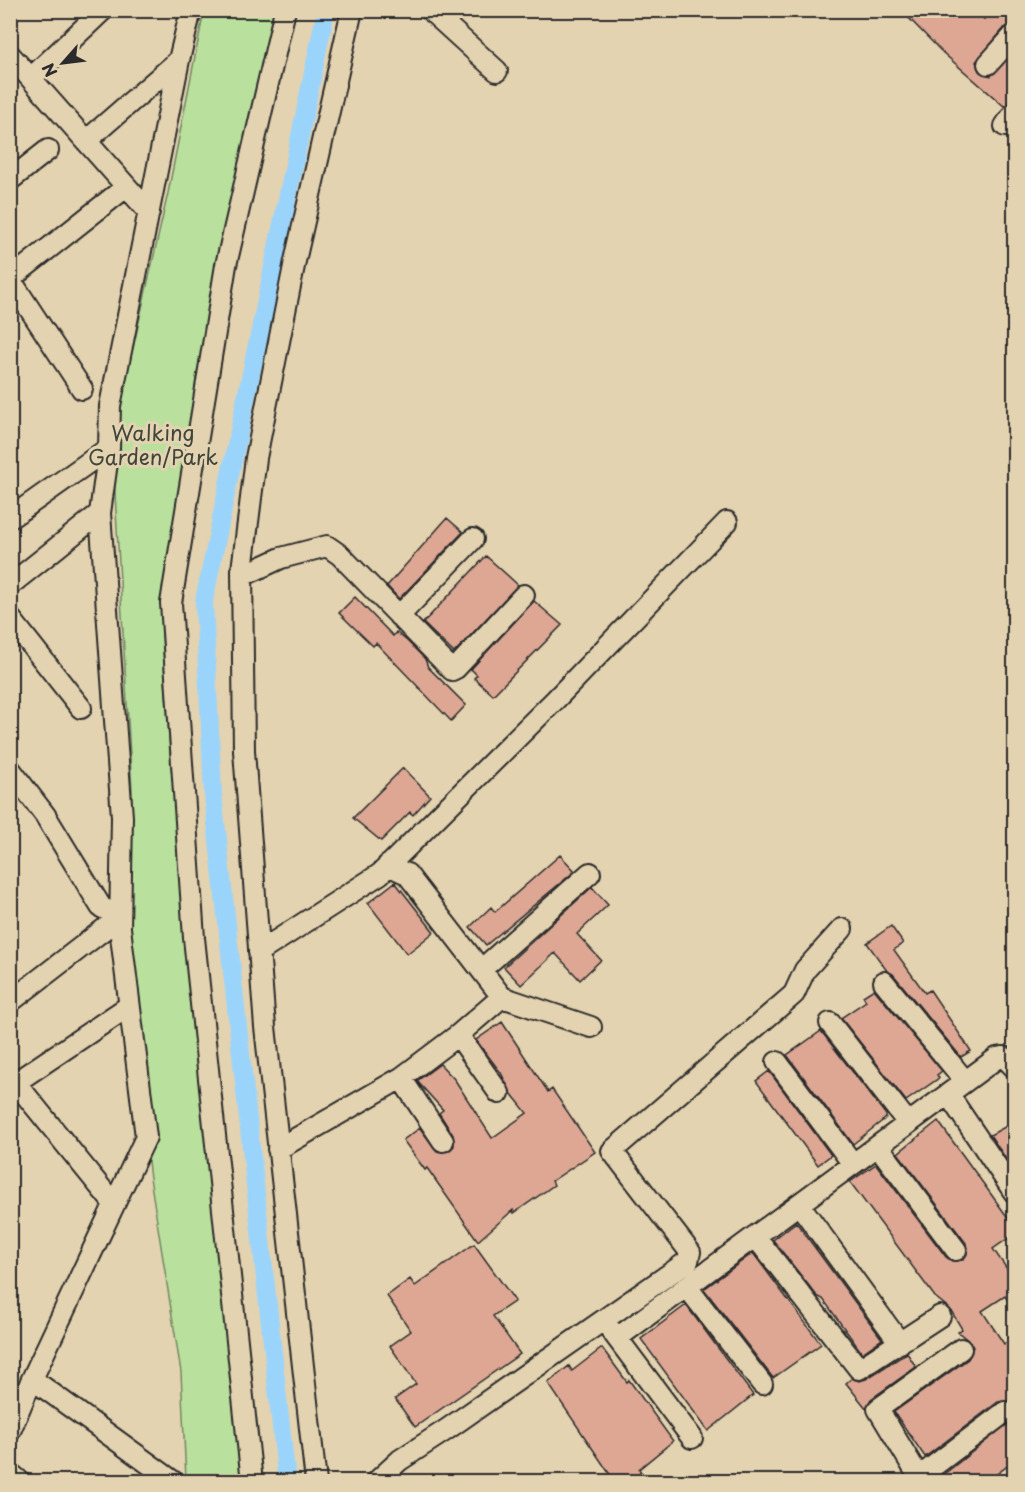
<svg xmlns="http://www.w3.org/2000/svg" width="1025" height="1492" viewBox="0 0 1025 1492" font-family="'Playpen Sans',sans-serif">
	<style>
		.green { fill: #b9e09c; stroke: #728664; stroke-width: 1.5 }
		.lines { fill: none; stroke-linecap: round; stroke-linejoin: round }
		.canal { stroke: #9bd4fb; stroke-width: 18 }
		.building { fill: #dda794; stroke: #2b2b2b; stroke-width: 1.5 }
		.minor-casing { stroke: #2b2b2b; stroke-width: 24 }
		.major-casing { stroke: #2b2b2b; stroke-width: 30 }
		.minor { stroke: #e4d3b0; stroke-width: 20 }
		.major { stroke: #e4d3b0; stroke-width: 26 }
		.labels { text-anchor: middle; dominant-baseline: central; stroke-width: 6; stroke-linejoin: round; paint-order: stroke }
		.park-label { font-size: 21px; fill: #40463c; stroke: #e4d3b0 }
	</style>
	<rect width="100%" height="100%" fill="#e4d3b0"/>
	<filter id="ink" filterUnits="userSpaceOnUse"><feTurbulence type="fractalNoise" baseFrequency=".0167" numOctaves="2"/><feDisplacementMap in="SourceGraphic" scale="12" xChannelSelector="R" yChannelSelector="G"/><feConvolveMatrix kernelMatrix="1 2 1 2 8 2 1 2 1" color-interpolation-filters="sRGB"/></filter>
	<g filter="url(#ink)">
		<path class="green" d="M 204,11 L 279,11 L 193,439 L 162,635 L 171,767 L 218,1192 L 242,1481 L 186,1480 L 181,1372 L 149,1171 L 126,903 L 132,790 L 112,441 L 168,193 Z"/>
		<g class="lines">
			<path class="canal" d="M 287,1482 L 213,794 L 204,601 L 326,10"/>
		</g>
		<path class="building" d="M 901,10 L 975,10 L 984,19 L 991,10 L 1014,10 L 1014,23 L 1005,27 L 976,62 L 980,72 L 991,76 L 1014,52 L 1014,101 L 1004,106 L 942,52 Z
			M 447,518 L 463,532 L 399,599 L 387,586 Z
			M 486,556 L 518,585 L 454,653 L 423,623 Z
			M 355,597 L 393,636 L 396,632 L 407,641 L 425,659 L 428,667 L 466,705 L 451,721 L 376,643 L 373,646 L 339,613 Z
			M 534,601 L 562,625 L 493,695 L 474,678 L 477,675 L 471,669 Z
			M 403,768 L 430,796 L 413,815 L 410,812 L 381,841 L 353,818 Z
			M 560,855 L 575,871 L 486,945 L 470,927 L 491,907 L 495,912 Z
			M 395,882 L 434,932 L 407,954 L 368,903 Z
			M 592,887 L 608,905 L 577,934 L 601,960 L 580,980 L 555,953 L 521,985 L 504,967 Z
			M 891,926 L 903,943 L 894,950 L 925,993 L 930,990 L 971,1051 L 961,1057 L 893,974 L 887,971 L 867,943 Z
			M 874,989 L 942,1071 L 937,1075 L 939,1078 L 906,1101 L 841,1018 L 866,1001 L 863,996 Z
			M 502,1022 L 548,1092 L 552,1089 L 595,1152 L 552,1181 L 554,1185 L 514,1213 L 513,1210 L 478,1241 L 427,1168 L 425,1170 L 403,1140 L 420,1128 L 437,1151 L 449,1151 L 454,1146 L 453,1135 L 439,1113 L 443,1110 L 417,1081 L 440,1064 L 455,1080 L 492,1138 L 527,1113 L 511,1093 L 501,1073 L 476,1040 Z
			M 821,1031 L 886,1115 L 886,1118 L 853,1144 L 787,1055 Z
			M 769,1071 L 831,1155 L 818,1165 L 756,1081 Z
			M 938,1121 L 1014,1226 L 1014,1234 L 993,1249 L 1014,1279 L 1014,1309 L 1005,1296 L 982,1311 L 1004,1344 L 1009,1341 L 1014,1348 L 1014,1405 L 1009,1401 L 998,1402 L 925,1457 L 894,1412 L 968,1359 L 973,1347 L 970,1342 L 958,1332 L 962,1329 L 950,1309 L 935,1297 L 850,1182 L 876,1164 L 946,1257 L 952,1261 L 963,1260 L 967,1254 L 966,1243 L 898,1153 Z
			M 1014,1122 L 1014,1171 L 990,1135 Z
			M 796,1222 L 882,1339 L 862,1353 L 823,1299 L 817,1296 L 773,1240 Z
			M 474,1244 L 515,1301 L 493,1316 L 520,1354 L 415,1427 L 395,1399 L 416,1384 L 390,1346 L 411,1331 L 387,1296 L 410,1279 L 415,1286 Z
			M 753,1253 L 821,1344 L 773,1378 L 704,1289 Z
			M 686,1305 L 753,1395 L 708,1431 L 641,1339 Z
			M 602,1348 L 627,1382 L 629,1380 L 673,1441 L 639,1469 L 641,1472 L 629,1482 L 615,1482 L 548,1383 L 569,1366 L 572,1371 Z
			M 907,1353 L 916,1367 L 871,1399 L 866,1408 L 846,1383 L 852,1378 L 859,1381 L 866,1379 Z
			M 1014,1419 L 1014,1461 L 986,1482 L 934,1482 Z"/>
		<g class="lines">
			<g class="minor-casing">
				<path id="minor" d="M 430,10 L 497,71
					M 10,55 L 149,212
					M 988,64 L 1014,35
					M 31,78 L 103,10
					M 1005,126 L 1014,113
					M 86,141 L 179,60
					M 10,180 L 48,150
					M 82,389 L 10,279 L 126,187
					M 10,518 L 109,448
					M 242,576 L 281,558 L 327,546 L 340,555 L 452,670 L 456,668 L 524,595
					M 10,585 L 100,513
					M 399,616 L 473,539
					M 10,618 L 81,708
					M 10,769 L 45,815 L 101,907 L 120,917 L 10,1002
					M 259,952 L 380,874 L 555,700 L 727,522
					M 482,969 L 590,873
					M 884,982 L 965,1081
					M 502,997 L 591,1027
					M 830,1023 L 908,1123
					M 458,1035 L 499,1093
					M 777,1062 L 853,1164
					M 401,1078 L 443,1141
					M 16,1083 L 114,1204
					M 10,1086 L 129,1006
					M 948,1094 L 1014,1192
					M 878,1146 L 956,1250
					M 278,1149 L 401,1078 L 458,1035 L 502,997 L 407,874 L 388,865
					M 799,1204 L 900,1343
					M 755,1236 L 859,1369 L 940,1316
					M 687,1287 L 762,1384
					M 611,1330 L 692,1438
					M 617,1338 L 997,1058 L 1004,1057 L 1014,1067
					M 32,1379 L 174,1482
					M 10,1431 L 32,1379 L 146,1137 L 120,928 L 122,817 L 100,513 L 109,448 L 110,406 L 179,60 L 191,10
					M 919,1477 L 1005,1412
					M 252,1482 L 194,938 L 171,603 L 226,265 L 285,10
					M 316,1482 L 265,1027 L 244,751 L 242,570 L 256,458 L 295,261 L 352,10
					M 376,1482 L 400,1460 L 446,1430 L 688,1261 L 690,1252 L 612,1151 L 794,994 L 805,970 L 842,929
					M 922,1482 L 878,1409 L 961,1349"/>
			</g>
			<g class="major-casing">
				<path id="major" d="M 10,1477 L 16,1482"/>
			</g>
			<use href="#minor" class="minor"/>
			<use href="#major" class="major"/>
		</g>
	</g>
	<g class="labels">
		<g class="park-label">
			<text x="153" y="432">Walking<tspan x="153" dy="24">Garden/Park</tspan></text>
		</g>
	</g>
	<rect width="1025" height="1492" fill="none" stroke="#e4d3b0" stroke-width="36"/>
	<rect x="18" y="18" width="989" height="1456" fill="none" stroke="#2b2b2b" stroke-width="2" filter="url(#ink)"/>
	<g transform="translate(63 63) rotate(242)" stroke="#e4d3b0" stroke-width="4.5" paint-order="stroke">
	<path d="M0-4.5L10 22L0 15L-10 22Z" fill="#2b2b2b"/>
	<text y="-9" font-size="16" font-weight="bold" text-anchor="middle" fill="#2b2b2b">N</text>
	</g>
</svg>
